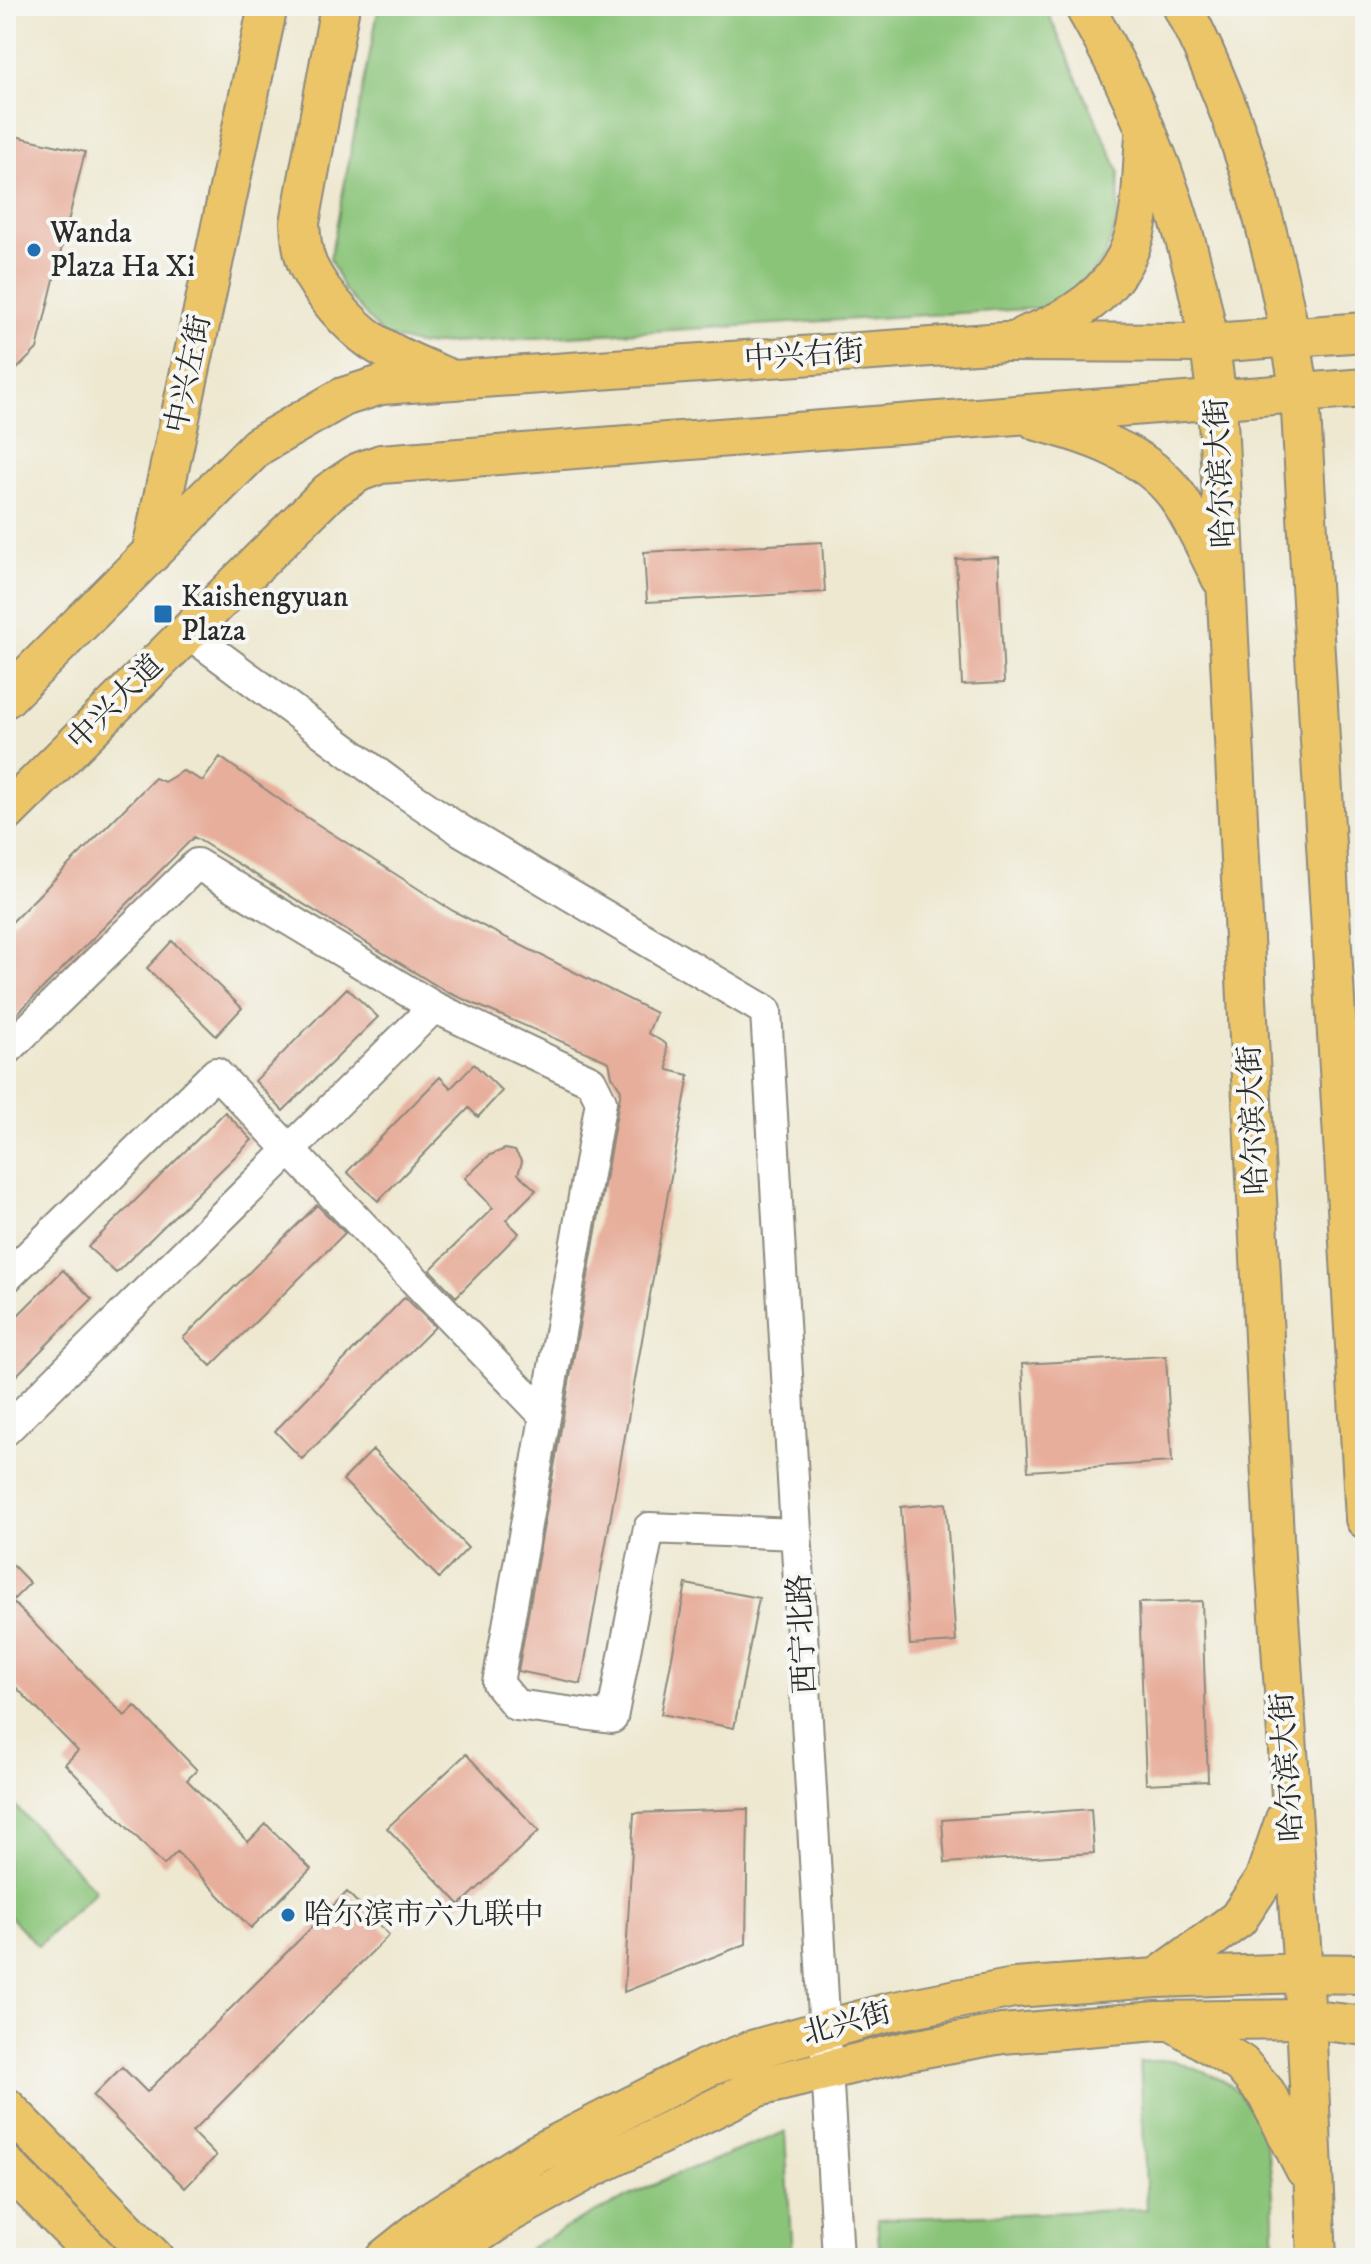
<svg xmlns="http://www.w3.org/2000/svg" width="1371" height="2264" viewBox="0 0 1371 2264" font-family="'IM FELL DW Pica','Noto Serif SC',serif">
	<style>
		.green { fill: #8ac479; stroke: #5a7852; stroke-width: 2 }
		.building { fill: #e7ae9b }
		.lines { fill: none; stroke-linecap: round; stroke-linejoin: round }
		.minor-casing { stroke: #8c8a7e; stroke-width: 34 }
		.major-casing { stroke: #8c8a7e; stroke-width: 42 }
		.minor { stroke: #fff; stroke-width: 30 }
		.major { stroke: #edc569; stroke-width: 38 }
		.poi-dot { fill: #1f6fb2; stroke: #f6f6f2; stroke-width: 3 }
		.labels { text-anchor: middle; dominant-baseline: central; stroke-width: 8; stroke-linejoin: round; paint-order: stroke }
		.poi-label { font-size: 30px; fill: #2b2b2b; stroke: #f6f6f2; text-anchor: start }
		.street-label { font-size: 30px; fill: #2b2b2b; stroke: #f6f6f2 }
	</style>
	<rect width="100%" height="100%" fill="#f6f6f2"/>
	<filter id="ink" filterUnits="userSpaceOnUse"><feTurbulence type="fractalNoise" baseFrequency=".0125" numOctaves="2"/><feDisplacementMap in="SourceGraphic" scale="16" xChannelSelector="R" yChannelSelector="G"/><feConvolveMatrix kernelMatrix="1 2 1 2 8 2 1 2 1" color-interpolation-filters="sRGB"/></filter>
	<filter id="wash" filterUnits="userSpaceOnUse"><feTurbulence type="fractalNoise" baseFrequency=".006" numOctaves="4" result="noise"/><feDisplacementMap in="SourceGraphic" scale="32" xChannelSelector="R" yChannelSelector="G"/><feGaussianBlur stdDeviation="1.8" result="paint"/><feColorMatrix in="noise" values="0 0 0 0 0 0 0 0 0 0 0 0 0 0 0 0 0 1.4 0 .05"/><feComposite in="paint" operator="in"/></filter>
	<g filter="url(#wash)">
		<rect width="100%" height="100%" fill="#eee8d0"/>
		<path class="green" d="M 379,6 L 1045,6 L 1119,171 L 1118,218 L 1105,257 L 1079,288 L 1044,308 L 420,345 L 383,335 L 344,290 L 330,259 Z
			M 6,1796 L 96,1891 L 38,1946 L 6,1913 Z
			M 1172,2060 C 1188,2067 1223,2077 1234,2088 C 1279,2133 1272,2199 1275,2258 L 880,2258 L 877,2219 L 1147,2209 L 1140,2062 Z
			M 785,2132 L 792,2258 L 512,2258 L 578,2221 L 667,2178 Z"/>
		<g id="blocks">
			<path class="building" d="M 6,134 L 85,152 L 37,349 L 6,380 Z
				M 822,542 L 825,592 L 647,602 L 644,552 Z
				M 998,557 L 1004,683 L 962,685 L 956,559 Z
				M 220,757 L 286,804 L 453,911 L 656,1013 L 648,1033 L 666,1044 L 668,1070 L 689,1075 L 581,1684 L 518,1671 L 621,1090 L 612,1076 L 609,1062 L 447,992 L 194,837 L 6,1025 L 6,928 L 155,778 L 164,782 L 183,771 L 203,781 Z
				M 172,941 L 242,1008 L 216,1036 L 147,968 Z
				M 347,988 L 378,1017 L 283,1111 L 255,1081 Z
				M 474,1064 L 502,1091 L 478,1117 L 469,1108 L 378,1201 L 347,1172 L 440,1077 L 451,1088 Z
				M 225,1112 L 252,1140 L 116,1273 L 88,1247 Z
				M 505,1149 L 515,1151 L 522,1162 L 518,1174 L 536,1190 L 506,1220 L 519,1233 L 456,1297 L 430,1270 L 493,1208 L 465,1178 L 490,1155 Z
				M 317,1205 L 345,1233 L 211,1366 L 183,1338 Z
				M 63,1270 L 92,1299 L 6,1386 L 6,1327 Z
				M 405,1297 L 435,1327 L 302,1459 L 275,1431 Z
				M 1166,1356 L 1172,1462 L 1028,1471 L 1022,1364 Z
				M 373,1450 L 468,1548 L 439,1578 L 343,1480 Z
				M 946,1503 L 956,1642 L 910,1645 L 901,1507 Z
				M 6,1558 L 30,1583 L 12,1601 L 125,1716 L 135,1706 L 197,1770 L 187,1780 L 248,1842 L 266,1824 L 311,1869 L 251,1928 L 177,1852 L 164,1865 L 65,1764 L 78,1751 L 6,1677 Z
				M 686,1584 L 759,1598 L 734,1728 L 661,1714 Z
				M 1202,1601 L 1208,1781 L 1146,1784 L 1139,1603 Z
				M 466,1754 L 539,1831 L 460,1905 L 387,1828 Z
				M 748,1809 L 746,1944 L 624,1992 L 634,1813 Z
				M 1091,1809 L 1094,1853 L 945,1863 L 942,1820 Z
				M 347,1892 L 389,1935 L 192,2132 L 216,2156 L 185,2188 L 93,2096 L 122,2067 L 147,2092 Z"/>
		</g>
	</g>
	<g filter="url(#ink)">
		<use href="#blocks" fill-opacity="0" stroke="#8c8a7e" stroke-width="2"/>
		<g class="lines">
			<g class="minor-casing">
				<path id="minor" d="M 187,632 L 392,784 L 460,830 L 766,1011 L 838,2258
					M 6,1051 L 197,864 L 434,1007
					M 6,1278 L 216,1073 L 545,1416
					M 6,1430 L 434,1007 L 591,1081 L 601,1101 L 498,1683 L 516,1705 L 612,1718 L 649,1528 L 797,1534"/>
			</g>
			<g class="major-casing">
				<path id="major" d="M 340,6 L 300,223 C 301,238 302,252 308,266 C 321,293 348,324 372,341 C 396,357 424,368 450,379
					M 1084,6 C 1154,127 1202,261 1217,400 L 1275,1557 L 1306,2019 L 1317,2258
					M 1182,6 C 1245,127 1279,260 1300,394 L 1365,1519
					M 1024,336 C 1073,319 1119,289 1134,236 C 1143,205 1142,169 1145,137
					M 1037,421 C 1086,434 1146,453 1177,496 C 1194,521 1207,551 1221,578
					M 151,554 L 268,6
					M 6,698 L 258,446 L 343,397 L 381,385 L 1004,342 L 1211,343 L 1365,332
					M 6,813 L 329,492 L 359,472 L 381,464 L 1365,388
					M 1157,1978 L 1238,1919 L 1264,1880 L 1285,1819
					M 1172,2021 L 1241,2064 L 1266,2093 L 1305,2169
					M 6,2107 L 154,2258
					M 6,2165 L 98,2258
					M 385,2258 L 435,2218 L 535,2155 L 706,2068 L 755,2049 L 890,2012 L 1014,1988 L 1157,1978 L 1302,1973 L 1365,1974
					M 442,2258 L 511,2212 L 590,2169 L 758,2087 L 907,2051 L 1002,2034 L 1157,2021 L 1306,2019 L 1365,2026"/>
			</g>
			<use href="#minor" class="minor"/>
			<use href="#major" class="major"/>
		</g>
	</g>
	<g class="poi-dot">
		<circle cx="34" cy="250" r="8"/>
		<rect x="153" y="604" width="20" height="20" rx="4"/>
		<circle cx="288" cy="1915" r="8"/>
	</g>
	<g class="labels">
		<g class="poi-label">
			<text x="50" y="233">Wanda<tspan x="50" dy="34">Plaza Ha Xi</tspan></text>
			<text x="181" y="597">Kaishengyuan<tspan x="181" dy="34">Plaza</tspan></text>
			<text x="304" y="1915">哈尔滨市六九联中</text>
		</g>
		<g class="street-label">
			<text transform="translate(804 356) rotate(-4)">中兴右街</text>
			<text transform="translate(189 374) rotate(-78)">中兴左街</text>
			<text transform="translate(1221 473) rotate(-93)">哈尔滨大街</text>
			<text transform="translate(116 703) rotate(-45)">中兴大道</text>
			<text transform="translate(1254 1120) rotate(-93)">哈尔滨大街</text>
			<text transform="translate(803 1634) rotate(-93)">西宁北路</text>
			<text transform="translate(1288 1767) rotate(-94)">哈尔滨大街</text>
			<text transform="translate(847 2024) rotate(-15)">北兴街</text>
		</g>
	</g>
	<rect width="1371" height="2264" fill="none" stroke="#f6f6f2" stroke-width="32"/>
</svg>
